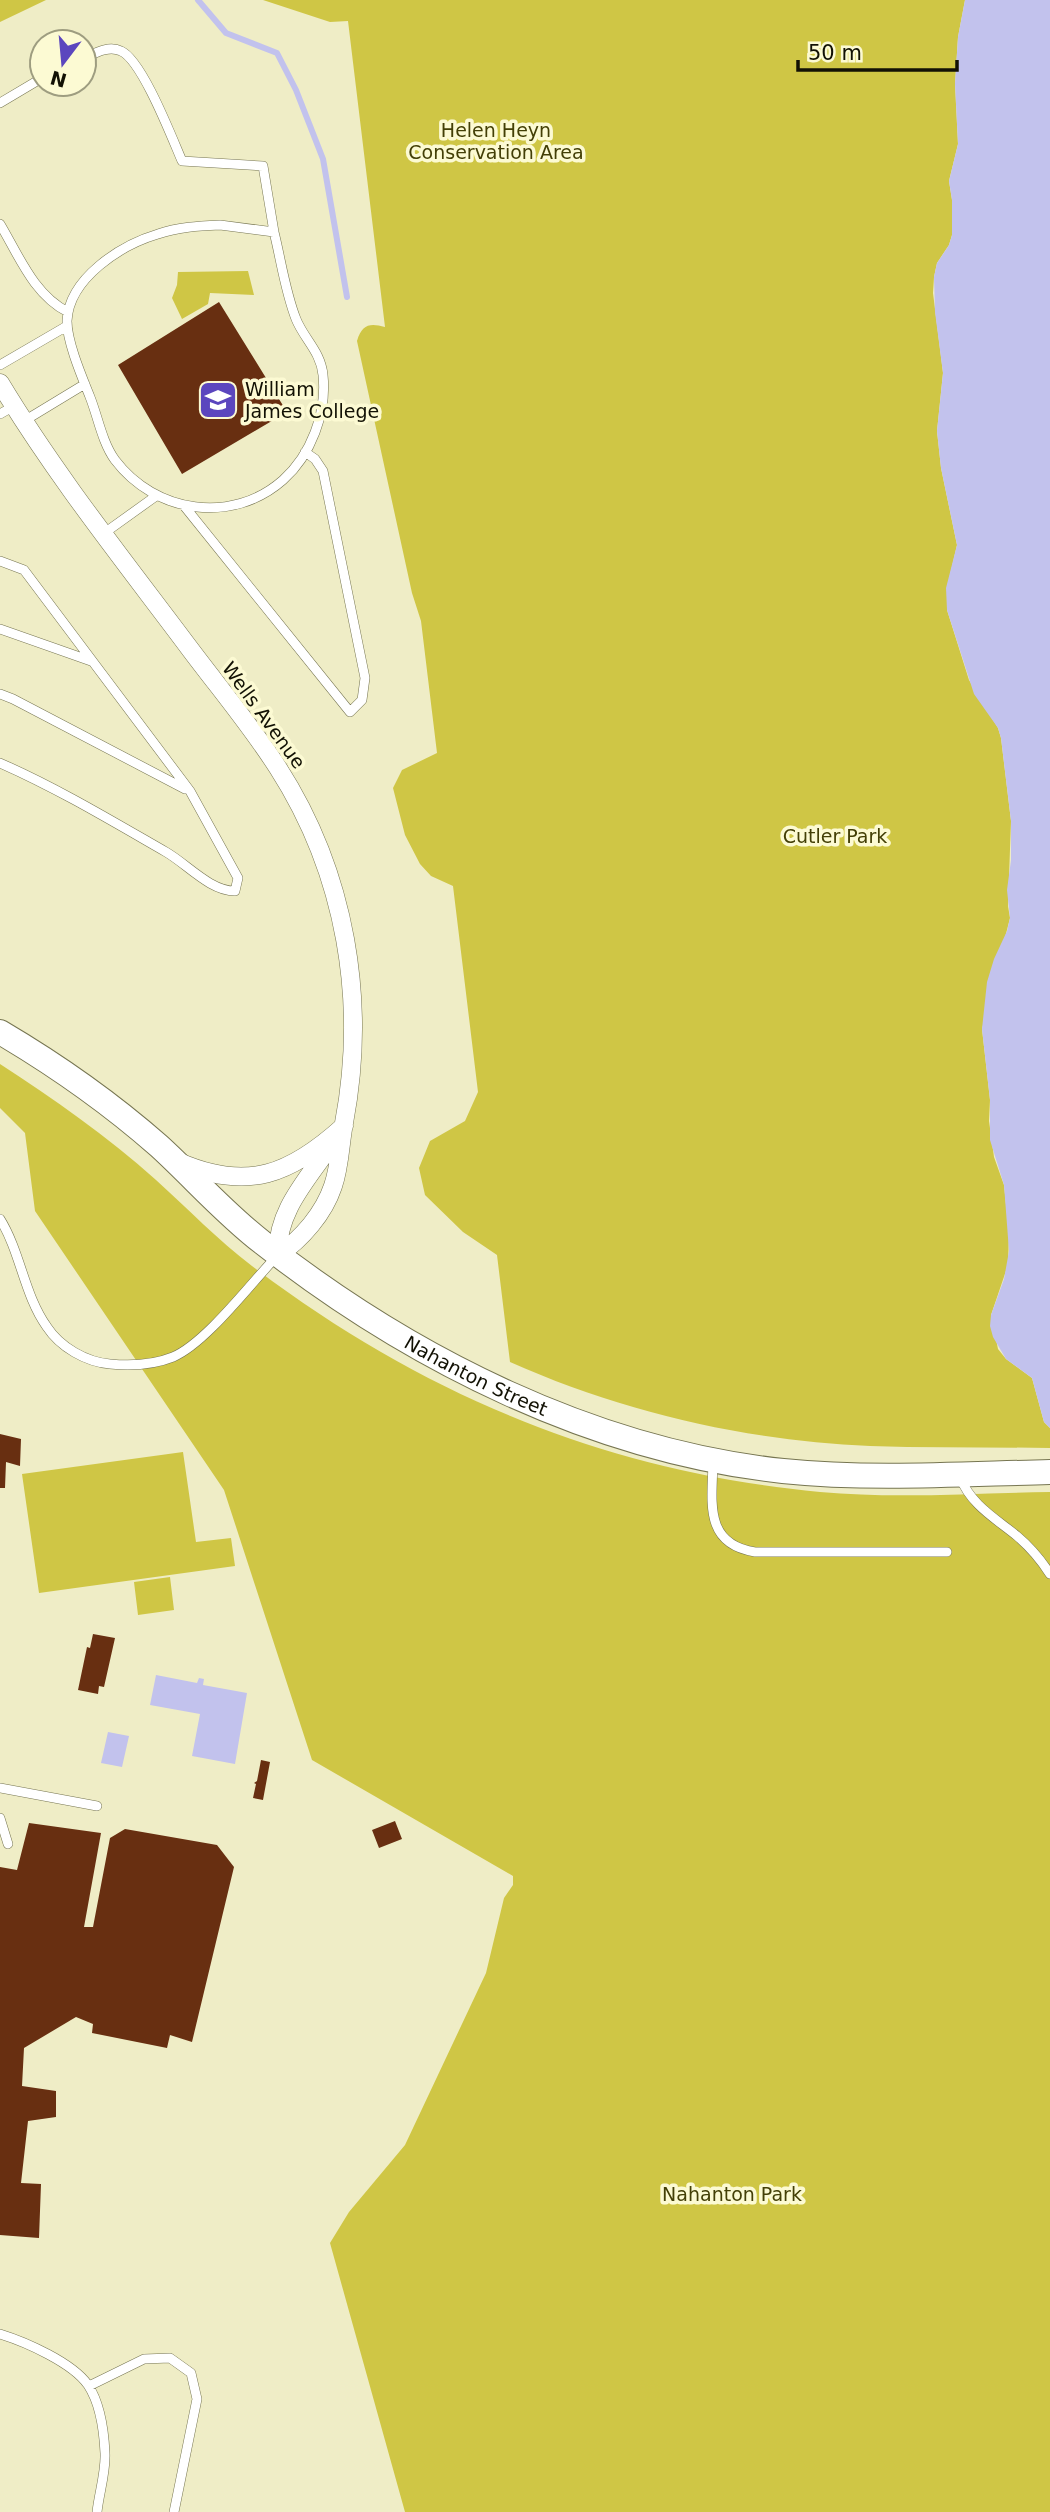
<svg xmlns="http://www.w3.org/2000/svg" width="1050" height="2512" viewBox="0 0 1050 2512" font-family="'DejaVu Sans',sans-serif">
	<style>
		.green { fill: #cfc645 }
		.water { fill: #c2c2ed }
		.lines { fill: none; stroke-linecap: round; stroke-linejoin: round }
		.stream { stroke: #c2c2ed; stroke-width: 6 }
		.building { fill: #682f11 }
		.service-casing { stroke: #767551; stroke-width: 10 }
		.minor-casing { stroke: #767551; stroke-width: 19 }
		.secondary-casing { stroke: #767551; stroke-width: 26 }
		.service { stroke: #fff; stroke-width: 9 }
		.minor { stroke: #fff; stroke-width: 18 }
		.secondary { stroke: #fff; stroke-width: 24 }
		.labels { text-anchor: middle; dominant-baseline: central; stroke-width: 7; stroke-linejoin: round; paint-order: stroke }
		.park-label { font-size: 19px; fill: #433f06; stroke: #fcfad3 }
		.poi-label { font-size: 19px; fill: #121104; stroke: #fcfad3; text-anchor: start }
		.street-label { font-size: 19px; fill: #121104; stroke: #fcfad3 }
	</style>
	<rect width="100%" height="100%" fill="#efedc6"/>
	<path class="green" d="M 0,0 L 46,0 L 0,22 Z
		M 263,0 L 965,0 L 958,37 L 955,84 L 958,144 L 949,181 L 952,200 L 952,235 L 949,245 L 937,263 L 934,277 L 933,293 L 943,373 L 937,431 L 941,468 L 957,545 L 947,588 L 947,610 L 969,680 L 998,728 L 1001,738 L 1011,821 L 1008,906 L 1010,918 L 982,1029 L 990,1100 L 989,1121 L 994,1157 L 1004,1185 L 1009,1234 L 1008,1265 L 991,1315 L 998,1349 L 1006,1359 L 1032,1378 L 1044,1422 L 1050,1428 L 1050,1448 C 990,1447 930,1448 870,1446 C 747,1441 622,1412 510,1362 L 497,1255 L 463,1232 L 425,1195 L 419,1168 L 430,1141 L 465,1121 L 478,1092 L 453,886 L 431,876 L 420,864 L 405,835 L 393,788 L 402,770 L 437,753 L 421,621 L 412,593 L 357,341 C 362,324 370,323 385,327 L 348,21 L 330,22 Z
		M 248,271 L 254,295 L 210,293 L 208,304 L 182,319 L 172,298 L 177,285 L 178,272 Z
		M 0,1064 C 54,1099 107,1136 156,1180 C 188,1209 218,1240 252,1266 C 422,1395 607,1472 820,1492 C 896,1499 974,1493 1050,1492 L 1050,2512 L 405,2512 L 330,2243 L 349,2212 L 405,2145 L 486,1973 L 504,1898 L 513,1885 L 513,1876 L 312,1760 L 224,1490 L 35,1211 L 25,1133 L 0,1108 Z
		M 183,1452 L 196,1542 L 231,1538 L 235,1566 L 39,1593 L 22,1474 Z
		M 170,1577 L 174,1610 L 138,1615 L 134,1582 Z"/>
	<path class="water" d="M 965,0 L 1050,0 L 1050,1428 L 1044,1422 L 1032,1378 L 1006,1359 L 993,1337 L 990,1326 L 991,1315 L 1004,1279 L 1009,1251 L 1004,1185 L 990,1140 L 990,1100 L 982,1029 L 987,982 L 994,959 L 1007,931 L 1010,918 L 1007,890 L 1011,860 L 1011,821 L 1001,738 L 998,728 L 974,694 L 947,610 L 946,588 L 957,545 L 941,468 L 937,431 L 943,373 L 935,312 L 934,277 L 937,263 L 949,245 L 952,235 L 952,200 L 949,181 L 958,144 L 955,84 L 958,37 Z
		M 156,1675 L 197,1683 L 199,1678 L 204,1679 L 203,1685 L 247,1693 L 235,1764 L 192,1756 L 200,1714 L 150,1705 Z
		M 108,1732 L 129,1736 L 122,1767 L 101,1763 Z"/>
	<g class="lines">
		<path class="stream" d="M 198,0 L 226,33 L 277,53 L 296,90 L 323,159 L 347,297"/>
	</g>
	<path class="building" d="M 219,302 L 287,412 L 182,474 L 118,365 Z
		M 0,1434 L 21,1439 L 20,1466 L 6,1462 L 5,1488 L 0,1488 Z
		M 93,1634 L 115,1638 L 104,1687 L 99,1686 L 98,1694 L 78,1690 L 87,1647 L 90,1648 Z
		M 261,1760 L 270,1762 L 263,1800 L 253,1798 L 256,1784 L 254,1783 L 257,1781 Z
		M 395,1821 L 402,1839 L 379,1848 L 372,1830 Z
		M 29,1823 L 101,1833 L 84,1927 L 93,1927 L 110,1838 L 125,1829 L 217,1845 L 234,1867 L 192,2042 L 170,2035 L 167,2048 L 92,2033 L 93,2024 L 76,2017 L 24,2048 L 22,2086 L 56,2091 L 56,2117 L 28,2121 L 21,2183 L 41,2184 L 39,2238 L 0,2235 L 0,1867 L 17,1870 Z"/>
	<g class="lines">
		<g class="service-casing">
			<path id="service" d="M 84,58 C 95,53 109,45 121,51 C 142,60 172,138 182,161 L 263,166 L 274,232
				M 0,103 L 42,78
				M 0,224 C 19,256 34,295 68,312
				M 220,225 L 274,232 C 281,260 285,291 296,319 C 304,339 321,352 323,375 C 327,413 311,455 283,480 C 232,525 155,513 115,460 C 102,442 98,417 90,397 C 82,377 67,342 67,321 C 69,278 121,245 158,234 C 178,227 199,226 220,225 Z
				M 0,365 L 67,326
				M 0,414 L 14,406
				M 24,421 L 85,384
				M 185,507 L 350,712 L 362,700 L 365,678 L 323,471 L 315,459 L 305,452
				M 103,534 L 156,496
				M 0,561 L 24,570 L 190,791 L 238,878 L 235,891 C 210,891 187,864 166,852 C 112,821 57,788 0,763
				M 0,629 L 91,661
				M 0,694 L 13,699 L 185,789
				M 0,1219 C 21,1253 24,1295 47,1327 C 60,1347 86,1362 110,1364 C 131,1366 153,1365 173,1357 C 206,1343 251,1283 277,1256
				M 713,1462 C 712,1503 704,1544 755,1552 L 947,1552
				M 960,1477 C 971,1505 995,1518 1017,1536 C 1030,1547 1041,1560 1050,1574
				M 0,1788 L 97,1806
				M 0,1818 L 8,1844
				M 0,2334 C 26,2342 73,2363 88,2385 C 100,2403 104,2432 105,2453 C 106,2472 99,2493 97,2512
				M 89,2386 L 144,2359 L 170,2358 L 191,2373 L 197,2399 L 174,2512"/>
		</g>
		<g class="minor-casing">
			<path id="minor" d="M 0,383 C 56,476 125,562 190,649 C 220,689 252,727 278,768 C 346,874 367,1001 344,1123 C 340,1144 340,1166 333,1186 C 324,1213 302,1239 278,1255
				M 179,1162 C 248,1192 291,1174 344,1126
				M 278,1255 C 276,1212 307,1180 330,1146"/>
		</g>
		<g class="secondary-casing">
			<g id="secondary">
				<path id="s1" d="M 0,1032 C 56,1065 110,1103 159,1146 C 194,1178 225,1214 263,1243 C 411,1359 594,1451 783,1471 C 871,1480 962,1474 1050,1472"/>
			</g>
		</g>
		<use href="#service" class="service"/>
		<use href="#minor" class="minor"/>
		<use href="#secondary" class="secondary"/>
	</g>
	<defs>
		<g id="university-square" transform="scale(2.0125)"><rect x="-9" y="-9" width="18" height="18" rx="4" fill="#5b46be" stroke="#fcfad3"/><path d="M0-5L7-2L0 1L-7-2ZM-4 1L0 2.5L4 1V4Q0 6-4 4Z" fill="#fff"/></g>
	</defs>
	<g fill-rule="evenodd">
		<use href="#university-square" x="218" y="400"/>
	</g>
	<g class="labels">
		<g class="park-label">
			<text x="496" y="130">Helen Heyn<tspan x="496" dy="22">Conservation Area</tspan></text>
			<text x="835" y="836">Cutler Park</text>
			<text x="732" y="2194">Nahanton Park</text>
		</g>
		<g class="poi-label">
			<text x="245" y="389">William<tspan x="245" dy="22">James College</tspan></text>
		</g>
		<g class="street-label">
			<text transform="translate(264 715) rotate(54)">Wells Avenue</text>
			<text stroke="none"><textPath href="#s1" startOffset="590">Nahanton Street</textPath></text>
		</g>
	</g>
	<g transform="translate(63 63) rotate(196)"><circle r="33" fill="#fcfad3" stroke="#9e9d80" stroke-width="2"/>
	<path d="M0-5L12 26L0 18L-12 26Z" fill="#5b46be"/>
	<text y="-10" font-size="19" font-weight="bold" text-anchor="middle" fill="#121104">N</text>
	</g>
	<path d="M798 60v10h159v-10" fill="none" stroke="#121104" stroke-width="3.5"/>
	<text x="808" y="60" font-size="21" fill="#121104" stroke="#fcfad3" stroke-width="5" paint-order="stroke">50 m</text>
</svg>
